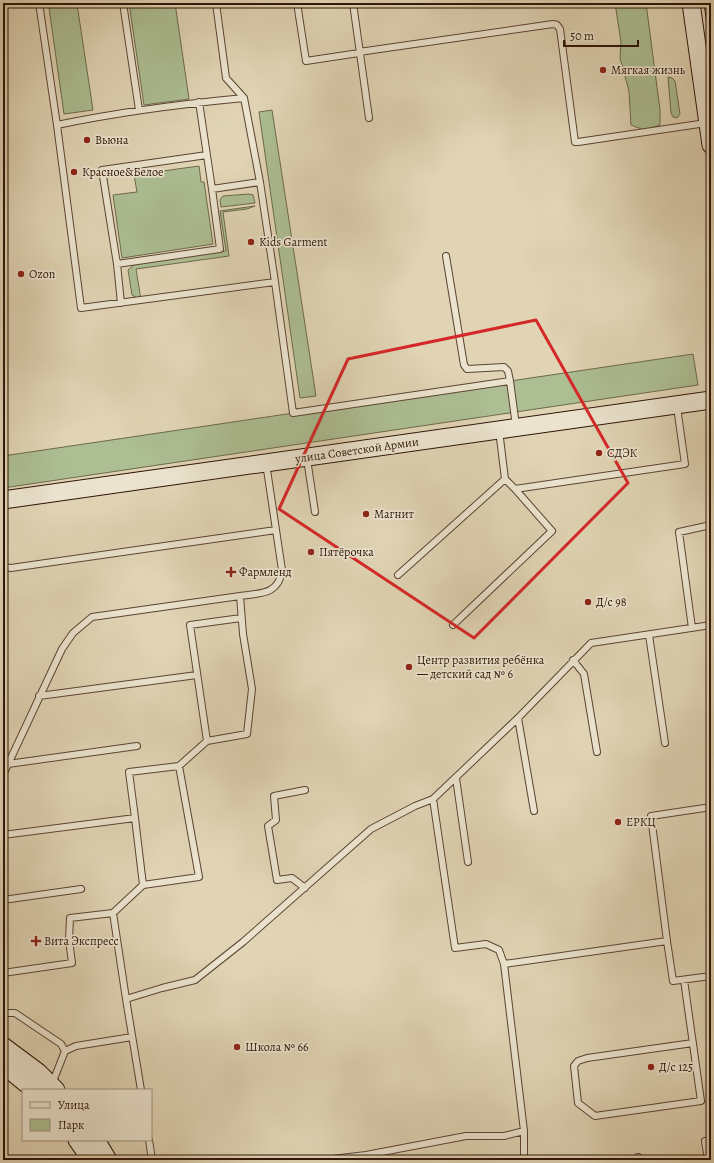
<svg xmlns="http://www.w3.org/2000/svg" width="714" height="1163" viewBox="0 0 714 1163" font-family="Alegreya,serif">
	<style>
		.green { fill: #acbe92; stroke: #6d694d }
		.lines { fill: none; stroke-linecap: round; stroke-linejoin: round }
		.service-casing { stroke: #5a4433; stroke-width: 8 }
		.secondary-casing { stroke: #2e1408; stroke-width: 19 }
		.service { stroke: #ebe3ce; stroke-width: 6 }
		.secondary { stroke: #ebe3ce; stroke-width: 17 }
		.tram { stroke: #2e1408; stroke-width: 1 }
		.marked { fill: none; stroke: #d62828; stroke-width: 3; stroke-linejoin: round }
		.poi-dot { fill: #8f2418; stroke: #ebe3ce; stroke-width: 1.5 }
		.labels { text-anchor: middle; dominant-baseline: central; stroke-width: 3.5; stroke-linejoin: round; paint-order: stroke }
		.poi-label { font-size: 12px; fill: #2e1408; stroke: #ebe3ce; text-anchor: start }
		.street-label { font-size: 12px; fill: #2e1408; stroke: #ebe3ce }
	</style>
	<rect width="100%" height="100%" fill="#e0d4b4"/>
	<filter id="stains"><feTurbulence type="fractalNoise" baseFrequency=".005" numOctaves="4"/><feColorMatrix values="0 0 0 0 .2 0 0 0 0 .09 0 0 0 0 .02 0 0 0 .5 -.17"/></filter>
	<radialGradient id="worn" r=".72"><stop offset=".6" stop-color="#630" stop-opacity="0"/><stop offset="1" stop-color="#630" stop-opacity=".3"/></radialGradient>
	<path class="green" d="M 129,3 L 175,3 L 189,99 L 144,105 Z
		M 615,3 L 646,3 L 660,110 L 660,125 L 644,130 L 631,125 L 629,91 L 620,58 L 621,42 Z
		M 77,4 L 93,110 L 64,114 L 49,8 Z
		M 668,77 L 672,78 L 675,81 L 680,114 L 677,118 L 673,117 L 671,113 Z
		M 272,110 L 316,396 L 300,398 L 259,112 Z
		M 199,166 L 201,182 L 204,182 L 213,244 L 122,258 L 113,195 L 137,192 L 134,175 Z
		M 249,194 L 253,195 L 255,203 L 221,207 L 220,200 L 223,196 Z
		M 255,206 L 247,209 L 223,212 L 229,256 L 136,269 L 141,300 L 132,295 L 128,270 L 135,264 L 226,251 L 220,211 Z
		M 693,354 L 698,385 L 3,488 L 3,456 Z"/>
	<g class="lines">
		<g class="service-casing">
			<path id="service" d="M 39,3 L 57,125 C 119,112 181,104 244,98
				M 123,3 L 139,110
				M 216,3 L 226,78 L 244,98 L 260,182 L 275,282
				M 297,3 L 306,61 L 359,53
				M 353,3 L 369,118
				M 359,52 L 553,24 L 557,25 L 560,29 L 575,142 L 578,142 L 706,123
				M 199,102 L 212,189 L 260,182
				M 57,125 L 81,308 L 275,282 L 293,413 L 510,381 L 516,426
				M 446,256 L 464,365 L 467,369 L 504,367 L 508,371 L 510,381
				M 117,264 L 102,170 L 207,155
				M 121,303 L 117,264 L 220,249 L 212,189
				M 499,430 L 505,479 L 515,489 L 685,464 L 677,407
				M 307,459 L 315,512
				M 3,567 L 11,568 L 276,530
				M 398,575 L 505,479
				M 453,625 L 552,531 L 515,489
				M 692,628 L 679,532 L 711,525
				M 649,635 L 665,743
				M 573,660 L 584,674 L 597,752
				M 39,696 L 197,675
				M 518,718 L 534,811
				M 207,741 L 190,625 L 241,618
				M 8,764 L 137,746
				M 3,775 L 62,649 L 73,633 L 92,617 L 240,596
				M 456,778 L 468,862
				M 433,799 L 455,948 L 486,944 L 499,950 L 504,964
				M 135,818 L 143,885 L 199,877 L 179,766 L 207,741 L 247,734 L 252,689 L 243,634 L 240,596 C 260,593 279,595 282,570 L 266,463
				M 3,835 L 135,818 L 129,772 L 179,766
				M 305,888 L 292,878 L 277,880 L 268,826 L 276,820 L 274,796 L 305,790
				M 3,900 L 81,889
				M 667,941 L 651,816 L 711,807
				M 3,973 L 72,963 L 69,940 L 70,918 L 113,913
				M 684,980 L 701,1101 L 595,1116 L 578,1103 L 574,1066 L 578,1061 L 587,1058 L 693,1043
				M 126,999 L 113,913 L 143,885
				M 3,1013 L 15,1013 L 61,1044 L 65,1051
				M 52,1084 L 65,1051 L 76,1046 L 132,1037
				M 141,1090 L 126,999 L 162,988 L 195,980 L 243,942 L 371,829 L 415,806 L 433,799 L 518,718 L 591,643 L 711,625
				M 149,1140 L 152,1160
				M 705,1141 L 708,1160
				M 638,1157 L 638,1160
				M 324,1160 L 366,1155 L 466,1136 L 504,1136 L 524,1131
				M 524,1160 L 524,1131 L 504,964 L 667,941 L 673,981 L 711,976"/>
		</g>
		<g class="secondary-casing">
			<path id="secondary" d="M 691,3 L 711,145
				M 3,500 L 711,400
				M 3,1046 L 38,1072 L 56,1090
				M 3,1065 L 34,1090
				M 77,1140 L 91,1160
				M 96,1140 L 108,1160"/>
		</g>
		<use href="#service" class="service"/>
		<use href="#secondary" class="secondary"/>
		<path class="tram" d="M 704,3 L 711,53"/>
	</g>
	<path class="marked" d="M 536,320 L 628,483 L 474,638 L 279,509 L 348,359 Z"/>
	<g class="poi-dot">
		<circle cx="603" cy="70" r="4"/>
		<circle cx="87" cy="140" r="4"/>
		<circle cx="74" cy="172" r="4"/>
		<circle cx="251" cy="242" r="4"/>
		<circle cx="21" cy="274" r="4"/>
		<circle cx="599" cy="453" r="4"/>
		<circle cx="366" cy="514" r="4"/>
		<circle cx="311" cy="552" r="4"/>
		<path d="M229 566h4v4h4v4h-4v4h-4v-4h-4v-4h4z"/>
		<circle cx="588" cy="602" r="4"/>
		<circle cx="409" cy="667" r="4"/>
		<circle cx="618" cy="822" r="4"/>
		<path d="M34 935h4v4h4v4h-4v4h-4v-4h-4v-4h4z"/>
		<circle cx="237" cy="1047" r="4"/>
		<circle cx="651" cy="1067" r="4"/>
	</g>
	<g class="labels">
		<g class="poi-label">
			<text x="611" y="70">Мягкая жизнь</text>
			<text x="95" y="140">Вьюна</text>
			<text x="82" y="172">Красное&amp;Белое</text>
			<text x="259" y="242">Kids Garment</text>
			<text x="29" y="274">Ozon</text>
			<text x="607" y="453">СДЭК</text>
			<text x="374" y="514">Магнит</text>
			<text x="319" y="552">Пятёрочка</text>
			<text x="239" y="572">Фармленд</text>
			<text x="596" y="602">Д/с 98</text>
			<text x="417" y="660">Центр развития ребёнка<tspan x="417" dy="14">— детский сад № 6</tspan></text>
			<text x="626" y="822">ЕРКЦ</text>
			<text x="44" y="941">Вита Экспресс</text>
			<text x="245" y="1047">Школа № 66</text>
			<text x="659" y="1067">Д/с 125</text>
		</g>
		<g class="street-label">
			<text transform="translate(357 450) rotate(-8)">улица Советской Армии</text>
		</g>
	</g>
	<rect width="714" height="1163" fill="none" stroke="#e0d4b4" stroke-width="16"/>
	<rect x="4" y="4" width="706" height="1155" fill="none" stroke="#2e1408" stroke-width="2"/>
	<rect x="8" y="8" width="698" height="1147" fill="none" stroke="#2e1408"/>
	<rect x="22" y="1089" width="130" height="52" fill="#ebe3ce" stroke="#9f907f"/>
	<rect x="30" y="1102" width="20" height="6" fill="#ebe3ce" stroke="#9f907f"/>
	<text x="58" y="1109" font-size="12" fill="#2e1408">Улица</text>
	<rect x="30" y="1119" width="20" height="12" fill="#acbe92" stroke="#9f907f"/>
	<text x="58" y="1129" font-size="12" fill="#2e1408">Парк</text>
	<path d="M564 40v6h74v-6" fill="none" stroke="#2e1408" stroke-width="2"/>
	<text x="570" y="40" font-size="12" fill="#2e1408" stroke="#ebe3ce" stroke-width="3" paint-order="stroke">50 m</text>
	<rect width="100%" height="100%" filter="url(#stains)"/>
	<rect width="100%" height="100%" fill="url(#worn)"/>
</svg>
